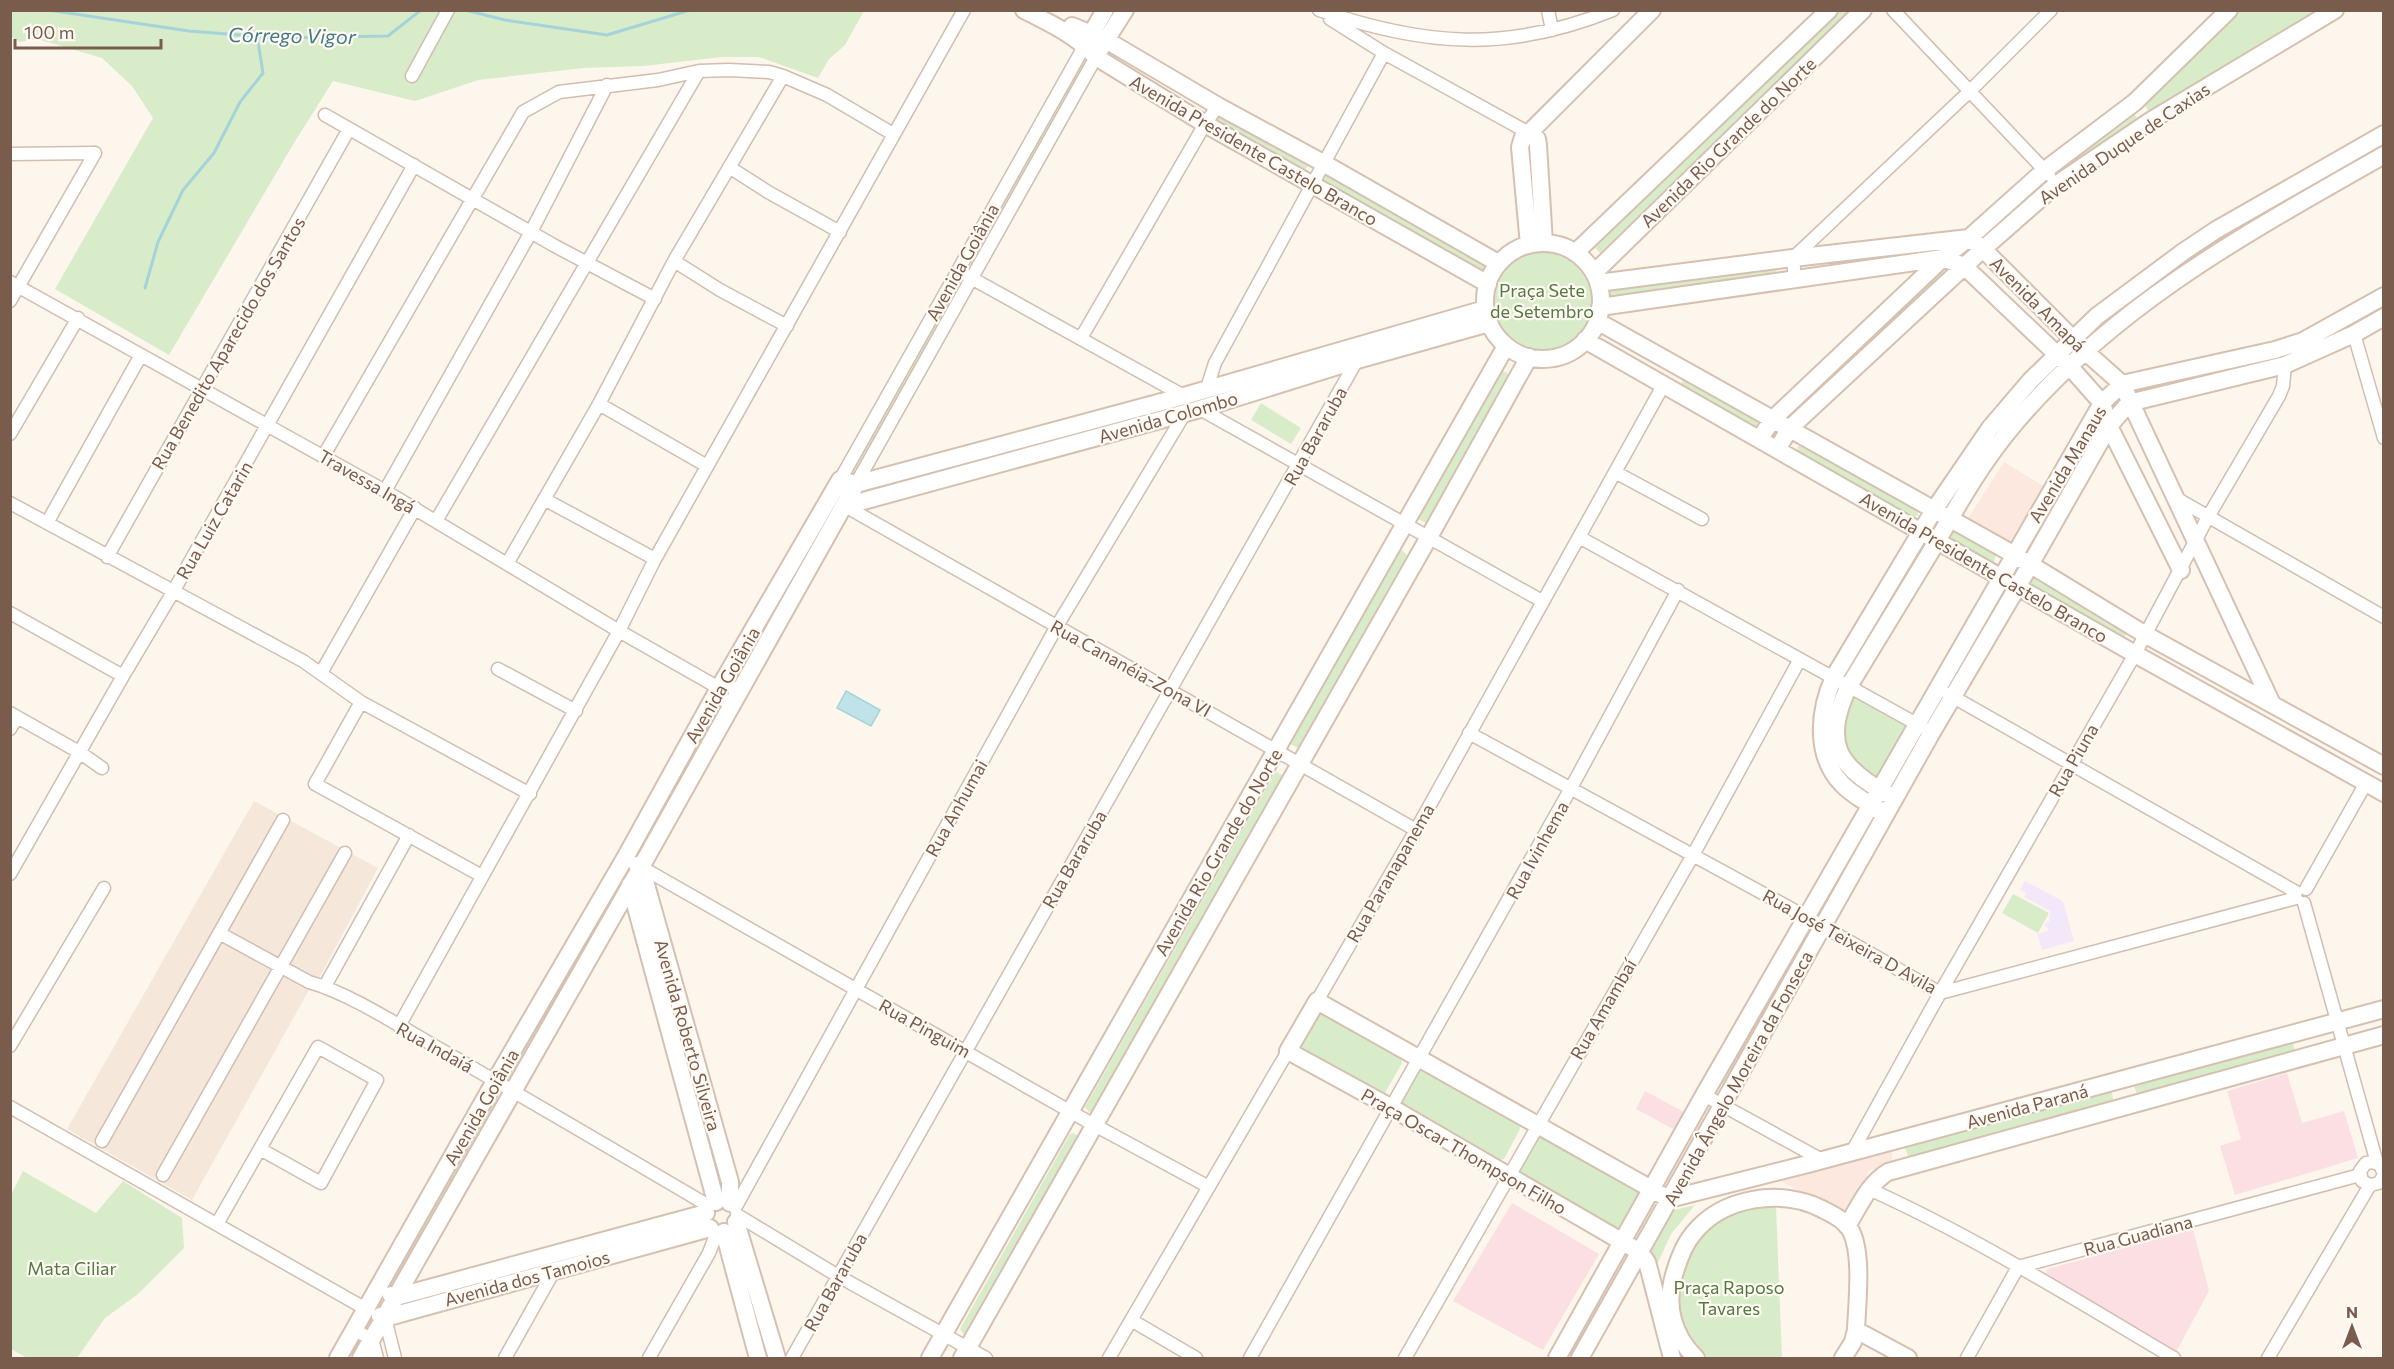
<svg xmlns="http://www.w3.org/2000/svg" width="2394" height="1369" viewBox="0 0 2394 1369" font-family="Commissioner,sans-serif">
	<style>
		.residential { fill: #f5e8da }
		.commercial { fill: #fde8e0 }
		.education { fill: #f3e8fa }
		.medical { fill: #fbdfe3 }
		.green { fill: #d8ecc9 }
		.water { fill: #bfe3e8; stroke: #a5d3da; stroke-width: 1.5 }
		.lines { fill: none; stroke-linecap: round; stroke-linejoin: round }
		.stream { stroke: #a5d3da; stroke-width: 3 }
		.street-casing { stroke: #d1beb0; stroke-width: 15 }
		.secondary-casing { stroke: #d6c0b0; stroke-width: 20 }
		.street { stroke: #fff; stroke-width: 12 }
		.secondary { stroke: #fff; stroke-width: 16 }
		.labels { text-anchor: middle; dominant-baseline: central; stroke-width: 4.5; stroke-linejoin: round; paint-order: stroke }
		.street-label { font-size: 18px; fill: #7a5c4d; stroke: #fffaf3 }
		.park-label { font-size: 18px; fill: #537a41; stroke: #fffaf3 }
		.water-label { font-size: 20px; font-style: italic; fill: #437c86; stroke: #fffaf3 }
	</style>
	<rect width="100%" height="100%" fill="#fdf6ec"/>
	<path class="residential" d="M 254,801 L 378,868 L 318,980 L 310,977 L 305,988 L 309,990 L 192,1200 L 67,1129 Z"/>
	<path class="commercial" d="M 2004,462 L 2045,487 L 2008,546 L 1967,520 Z
		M 1892,1151 L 1892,1160 L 1894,1164 L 1870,1170 L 1851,1207 L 1845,1213 L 1789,1186 L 1782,1181 Z"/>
	<path class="education" d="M 2025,881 L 2063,901 L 2074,941 L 2042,950 L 2037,934 L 2048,931 L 2048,928 L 2044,926 L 2047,921 L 2049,922 L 2050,911 L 2024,897 L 2026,893 L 2020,890 Z"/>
	<path class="medical" d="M 2287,1073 L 2302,1123 L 2344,1111 L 2358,1158 L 2235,1195 L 2220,1146 L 2241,1139 L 2227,1091 Z
		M 1645,1091 L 1684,1112 L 1675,1130 L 1636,1109 Z
		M 1512,1203 L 1599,1254 L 1543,1350 L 1453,1301 Z
		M 2193,1229 L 2209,1291 L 2176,1352 L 2044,1275 L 2048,1269 Z"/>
	<path class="green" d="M 11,10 L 864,11 L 845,45 L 829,59 L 818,78 L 759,57 L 722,57 L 643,66 L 584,68 L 478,80 L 415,101 L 333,81 L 294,143 L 169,355 L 55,289 L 153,118 L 132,86 L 102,58 L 37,39 L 20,42 L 11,37 Z
		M 1836,11 L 1849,11 L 1600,253 L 1594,247 Z
		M 2240,11 L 2328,11 L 2151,111 L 2147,110 L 2145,104 L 2148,100 Z
		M 1083,60 L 1087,62 L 970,270 L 965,267 Z
		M 2132,112 L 2139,120 L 2060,173 L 2057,169 Z
		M 1219,115 L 1309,164 L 1304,172 L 1214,123 Z
		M 1326,170 L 1492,264 L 1485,276 L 1320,181 Z
		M 2275,204 L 2279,211 L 2092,340 L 2087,334 L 2182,260 Z
		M1492 301a50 50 0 1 1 100 0a50 50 0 1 1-100 0Z
		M 1776,267 L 1777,274 L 1612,299 L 1609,290 Z
		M 1941,269 L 1947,272 L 1792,419 L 1787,414 Z
		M 956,283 L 961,286 L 854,478 L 846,473 Z
		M 1501,370 L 1511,375 L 1426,523 L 1416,518 Z
		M 1683,380 L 1687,380 L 1757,418 L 1757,426 L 1753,428 L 1679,386 Z
		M 1261,403 L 1301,428 L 1291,444 L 1251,420 Z
		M 1802,442 L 1918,508 L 1918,516 L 1912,517 L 1799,453 L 1797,448 Z
		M 1953,531 L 1996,555 L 1993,564 L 1948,538 Z
		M 1400,549 L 1407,555 L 1298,748 L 1287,742 Z
		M 2030,578 L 2033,578 L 2126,632 L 2124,640 L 2028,588 Z
		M 1854,694 L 1906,726 L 1877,777 L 1873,778 L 1861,771 L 1842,740 L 1841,711 Z
		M 719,705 L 722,707 L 638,856 L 635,854 L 716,706 Z
		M 1277,772 L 1284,776 L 1095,1112 L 1089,1112 L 1085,1107 L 1275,773 Z
		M 620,883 L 622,885 L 509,1084 L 505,1080 Z
		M 2013,894 L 2049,913 L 2038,933 L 2002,913 Z
		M 1804,936 L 1805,940 L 1724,1084 L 1717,1085 Z
		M 1316,1010 L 1400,1057 L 1402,1063 L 1385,1093 L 1382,1095 L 1297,1050 Z
		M 2292,1040 L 2295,1051 L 2138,1097 L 2134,1086 Z
		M 1418,1069 L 1519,1124 L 1520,1129 L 1504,1159 L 1499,1160 L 1400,1105 L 1398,1100 Z
		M 2111,1090 L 2114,1102 L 1909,1159 L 1905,1147 Z
		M 494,1097 L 501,1099 L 394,1286 L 389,1285 L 388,1282 Z
		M 1073,1133 L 1080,1137 L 968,1336 L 964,1335 L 960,1329 L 1070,1134 Z
		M 1539,1135 L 1638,1190 L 1640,1196 L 1621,1228 L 1615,1227 L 1520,1174 L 1518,1171 Z
		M 23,1171 L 96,1213 L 123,1181 L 182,1218 L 184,1248 L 138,1294 L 105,1318 L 77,1358 L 27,1358 L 11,1349 L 11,1195 Z
		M 1695,1205 L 1671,1234 L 1656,1267 L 1649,1245 L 1666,1212 Z
		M 1772,1205 L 1776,1207 L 1782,1358 L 1703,1358 L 1692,1345 L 1680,1318 L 1678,1294 L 1680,1275 L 1693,1245 L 1708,1227 L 1739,1209 Z"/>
	<path class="water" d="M 846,691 L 880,710 L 871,726 L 837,708 Z"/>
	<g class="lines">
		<path class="stream" d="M 48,10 L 189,31 L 277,38 L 388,36 L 421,10
			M 465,10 L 505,20 L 607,35 L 690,10
			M 145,288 L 158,242 L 183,190 L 214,153 L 240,102 L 263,73 L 257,36"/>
		<g class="street-casing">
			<path id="street" d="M 1319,10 C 1424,46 1507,53 1613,10
				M 1548,10 L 1552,30
				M 1893,10 L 2049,175
				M 1330,19 L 1384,53 L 1529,133
				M 412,76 L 448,10
				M 325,115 L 555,246 L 655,299
				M 10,154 L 95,153
				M 729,167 L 768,192 L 840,232
				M 674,261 L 720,290 L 787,326
				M 964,274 L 1184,396
				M 1795,280 L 1793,258 L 1971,90 L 2051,10
				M 10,282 L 385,491 L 619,631 L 719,688
				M 10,301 L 95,153
				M 2354,334 L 2384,438
				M 1081,338 L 1205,124 L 1218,106
				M 1207,388 L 1215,363 L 1384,53
				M 599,404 L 707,466
				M 1200,409 L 1542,601
				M 10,434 L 78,318
				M 324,455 L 523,112 L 559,92 L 658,80 L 699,71 L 729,70 L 769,72 L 783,76 L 827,95 L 893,134
				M 1615,472 L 1702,519
				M 840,480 L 1085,45
				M 856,484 L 1096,57
				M 385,491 L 531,232 L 607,85
				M 2174,497 L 2384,617
				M 544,499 L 655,559
				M 10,503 L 303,661 L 361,702 L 530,794
				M 845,506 L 1416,830
				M 436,521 L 699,71
				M 47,523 L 141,355
				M 1579,537 L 1924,728
				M 107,557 L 349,129
				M 507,564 L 599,404 L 674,261 L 783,76
				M 10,613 L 123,676
				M 498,669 L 576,711
				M 321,673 L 415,508
				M719 693a8 8 0 1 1 16 0a8 8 0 1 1-16 0Z
				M 1948,694 L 2296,892
				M 361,702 L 315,784 L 482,876
				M 10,713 L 79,752 L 102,768
				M 10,729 L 17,717
				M 1469,733 L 1808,918 L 1940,993 L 2296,898
				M 641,867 L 1087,1121 L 1209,1187
				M 10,874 L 123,676 L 173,592 L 414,165
				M 2306,889 L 2366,783
				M 2304,903 L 2377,1163
				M 219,933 L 309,982 C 349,993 401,1027 438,1048 C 529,1100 619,1153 709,1206
				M 325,986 L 409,835
				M 1317,1001 L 1416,830 L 1664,384
				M 399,1026 L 619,631 L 655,559 L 964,10
				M 10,1046 L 104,888
				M 1704,1095 L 1822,1160
				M 10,1107 L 366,1309
				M 102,1141 L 283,820
				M 1852,1152 L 1940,993 L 2135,654 L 2208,517 L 2279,396 L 2283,386 L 2285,365
				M 2384,1174 L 2380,1165 L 2373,1162 L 2366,1163 L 2360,1171 L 2362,1181 L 2370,1185 L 2379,1183 L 2384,1175
				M 163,1175 L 345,853
				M 1869,1189 C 1975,1237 2074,1299 2174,1358
				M 735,1208 L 1057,626 L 1185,413
				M 737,1215 L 838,1276 L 986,1358
				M 217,1224 L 318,1047 L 377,1080 L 321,1183 L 260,1149
				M 385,1318 L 395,1358
				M 1131,1320 L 1196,1358
				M 354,1330 L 372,1339 L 377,1358
				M 505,1358 L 555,1269
				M 649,1358 L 709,1253 L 717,1232
				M 792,1358 L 1357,360
				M 1109,1358 L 1288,1051
				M 1250,1358 L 1571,788 L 1678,590
				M 1405,1358 L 1693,855 L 1800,659
				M 1967,1358 L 2018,1267 L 2360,1175
				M 2268,1358 L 2370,1185"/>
		</g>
		<g class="secondary-casing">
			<path id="secondary" d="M 1024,10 C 1050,23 1077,36 1096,57 L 1205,124 L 1488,284
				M 1072,26 L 1106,40 L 1218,106 L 1325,164 L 1498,263
				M 1086,43 L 1105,10
				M 1101,48 L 1125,10
				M 1529,133 L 1652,10
				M1485 301a58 58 0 1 1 116 0a58 58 0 1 1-116 0Z
				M 1529,245 L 1520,147 L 1523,137 L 1529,133 L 1537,139 L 1538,145 L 1544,243
				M 1575,253 L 1829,10
				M 1594,273 L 1863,10
				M 1598,283 L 1793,258 L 1969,238 L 1983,249 L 2086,352 L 2122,384 L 2272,704
				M 1600,307 L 1943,258 L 1964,266 L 2070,367 L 2102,403 L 2109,426 L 2181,570
				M 1597,321 L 2013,554 L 2146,635 L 2384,766
				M 1585,340 L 2135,654 L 2384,793
				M 1760,438 L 1773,419 L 1943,258 L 1969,238 L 2045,170 L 2135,102 L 2229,10
				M 1778,448 L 1790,428 L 1983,249 L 2057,184 L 2150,121 L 2335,10
				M 845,506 L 1200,409 L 1357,360 L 1489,323
				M 1889,795 C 1837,767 1822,742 1849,686 C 1878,639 1907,591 1936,543 C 1960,501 1984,459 2016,422 C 2118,302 2249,232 2384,155
				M 1881,811 C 1867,803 1853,795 1842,784 C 1814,755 1819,710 1834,677 L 1934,510 L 1990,428 L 2031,380 L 2097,316 L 2183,252 L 2216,230 L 2384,134
				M 637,865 L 641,867 L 730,1182 L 730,1203
				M 630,885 L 716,1202
				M 736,1222 L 777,1358
				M 1847,1226 C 1859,1207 1868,1184 1888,1172 L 2384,1035
				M 724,1232 L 758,1358
				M 391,1295 L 396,1297 L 706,1213
				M 380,1316 L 385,1318 L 710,1228
				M 1856,1330 L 1908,1358
				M 338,1358 L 495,1081 L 625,858 L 719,688 L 840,480 L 856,484 L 1184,396 L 1485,309
				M 361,1358 L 641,867 L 856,484
				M 930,1358 L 1506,346
				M 962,1358 L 1429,537 L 1529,357
				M 1557,1358 L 1704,1095 L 2102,403 L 2122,384 L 2275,350 L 2303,341 L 2384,296
				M 1580,1358 L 1932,732 L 2018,586 L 2109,426 L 2129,403 L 2285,365 L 2354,334 L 2384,317
				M 1672,1358 L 1650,1273 L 1647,1262 L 1640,1252 L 1392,1108 L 1288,1051 L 1317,1001 L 1669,1199 L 1808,1164 L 2384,1009
				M 1696,1358 C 1673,1336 1665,1306 1674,1275 C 1678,1261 1683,1246 1693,1234 C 1722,1197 1781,1188 1822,1209 C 1832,1214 1845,1220 1851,1231 C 1863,1255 1857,1303 1856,1330 L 1853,1342 L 1843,1358"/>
		</g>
		<use href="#street" class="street"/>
		<use href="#secondary" class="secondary"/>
	</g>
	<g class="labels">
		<g class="street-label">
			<text transform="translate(1728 142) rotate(-44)">Avenida Rio Grande do Norte</text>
			<text transform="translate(2124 143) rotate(-34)">Avenida Duque de Caxias</text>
			<text transform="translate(1254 150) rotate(30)">Avenida Presidente Castelo Branco</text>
			<text transform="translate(962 262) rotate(-61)">Avenida Goiânia</text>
			<text transform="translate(2038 304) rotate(45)">Avenida Amapá</text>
			<text transform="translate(228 343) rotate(-60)">Rua Benedito Aparecido dos Santos</text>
			<text transform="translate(1168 417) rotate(-16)">Avenida Colombo</text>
			<text transform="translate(1315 436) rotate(-61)">Rua Bararuba</text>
			<text transform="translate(2067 464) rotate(-59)">Avenida Manaus</text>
			<text transform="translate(367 481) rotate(30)">Travessa Ingá</text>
			<text transform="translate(214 520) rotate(-60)">Rua Luiz Catarin</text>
			<text transform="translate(1984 567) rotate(30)">Avenida Presidente Castelo Branco</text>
			<text transform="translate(1131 668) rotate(29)">Rua Cananéia-Zona VI</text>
			<text transform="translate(722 685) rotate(-60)">Avenida Goiânia</text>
			<text transform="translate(2073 760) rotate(-60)">Rua Piuna</text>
			<text transform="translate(956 808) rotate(-61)">Rua Anhumai</text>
			<text transform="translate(1537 850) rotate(-61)">Rua Ivinhema</text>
			<text transform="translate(1218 852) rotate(-60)">Avenida Rio Grande do Norte</text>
			<text transform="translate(1074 859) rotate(-60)">Rua Bararuba</text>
			<text transform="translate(1390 873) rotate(-60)">Rua Paranapanema</text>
			<text transform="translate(1850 941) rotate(29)">Rua José Teixeira D Avila</text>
			<text transform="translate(1603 1009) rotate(-60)">Rua Amambaí</text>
			<text transform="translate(925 1028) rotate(29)">Rua Pinguim</text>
			<text transform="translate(688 1035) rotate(74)">Avenida Roberto Silveira</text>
			<text transform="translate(435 1047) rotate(29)">Rua Indaiá</text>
			<text transform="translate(1738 1078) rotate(-61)">Avenida Ângelo Moreira da Fonseca</text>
			<text transform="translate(2027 1106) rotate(-15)">Avenida Paraná</text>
			<text transform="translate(481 1107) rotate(-60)">Avenida Goiânia</text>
			<text transform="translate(1464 1151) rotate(30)">Praça Oscar Thompson Filho</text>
			<text transform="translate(2138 1235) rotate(-15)">Rua Guadiana</text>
			<text transform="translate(527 1278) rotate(-15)">Avenida dos Tamoios</text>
			<text transform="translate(835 1282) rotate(-61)">Rua Bararuba</text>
		</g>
		<g class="park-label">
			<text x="1542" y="290">Praça Sete<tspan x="1542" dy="21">de Setembro</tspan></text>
			<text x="72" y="1268">Mata Ciliar</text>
			<text x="1729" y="1287">Praça Raposo<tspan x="1729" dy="21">Tavares</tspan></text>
		</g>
		<g class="water-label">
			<text transform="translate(292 35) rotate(1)">Córrego Vigor</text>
		</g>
	</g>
	<rect width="2394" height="1369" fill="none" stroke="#7a5c4d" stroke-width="24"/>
	<g transform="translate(2352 1327)" stroke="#fffaf3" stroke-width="4.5" paint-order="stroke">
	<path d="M0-4.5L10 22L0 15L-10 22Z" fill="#7a5c4d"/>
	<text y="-9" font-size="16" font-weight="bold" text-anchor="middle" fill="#7a5c4d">N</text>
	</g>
	<path d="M15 39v9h146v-9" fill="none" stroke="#7a5c4d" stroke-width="3"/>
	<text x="24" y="39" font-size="18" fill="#7a5c4d" stroke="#fffaf3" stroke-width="4.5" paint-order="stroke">100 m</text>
</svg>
